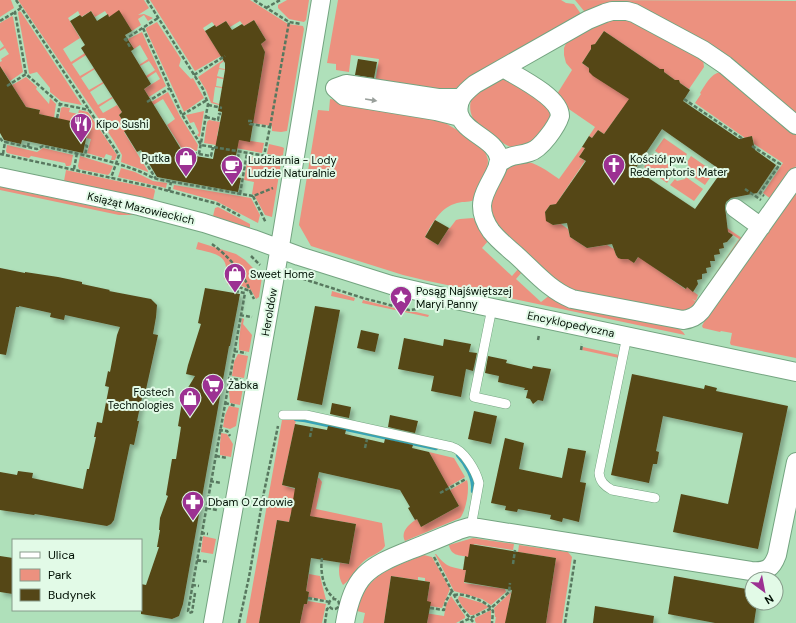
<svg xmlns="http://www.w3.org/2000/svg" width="796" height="623" viewBox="0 0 796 623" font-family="'DM Sans',sans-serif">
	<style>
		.green { fill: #ec917f }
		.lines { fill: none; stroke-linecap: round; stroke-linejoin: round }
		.stream { stroke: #36a3b7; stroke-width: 4.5 }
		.building { fill: #544617; fill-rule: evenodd; filter: url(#shadow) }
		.service-casing { stroke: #74a480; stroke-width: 10 }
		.minor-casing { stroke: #74a480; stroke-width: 20 }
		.path { stroke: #58785f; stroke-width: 2.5; stroke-dasharray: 4 2; stroke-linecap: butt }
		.service { stroke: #fff; stroke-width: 9 }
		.minor { stroke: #fff; stroke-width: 18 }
		.oneway { fill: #999f9b }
		.labels { text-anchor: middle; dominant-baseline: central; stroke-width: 4; stroke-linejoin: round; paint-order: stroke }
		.poi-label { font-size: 11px; fill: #011004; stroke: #e2fae7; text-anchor: start }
		.street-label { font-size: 11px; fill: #011004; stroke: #e2fae7 }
	</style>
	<defs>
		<filter id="shadow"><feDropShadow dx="3.5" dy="3.5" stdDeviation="2" flood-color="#0004"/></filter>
	</defs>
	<rect width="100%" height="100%" fill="#afe0ba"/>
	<path class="green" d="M 0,0 L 11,0 L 14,8 L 0,17 Z
		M 18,0 L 144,0 L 149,8 L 138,15 L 144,14 L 153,18 L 148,21 L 144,15 L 138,19 L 141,25 L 132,31 L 119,11 L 109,17 L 105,11 L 95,17 L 91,11 L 81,17 L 78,11 L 68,18 L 80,38 L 63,49 L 71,62 L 85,53 L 86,55 L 72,64 L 80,76 L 94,68 L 95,69 L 81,78 L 89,90 L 103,82 L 104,83 L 90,92 L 98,105 L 112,97 L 113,98 L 99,107 L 103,113 L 117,105 L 122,112 L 119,115 L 128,129 L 124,132 L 148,171 L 148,172 L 121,162 L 122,155 L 114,141 Z
		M 150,0 L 250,0 L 288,24 L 303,26 L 304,29 L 287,131 L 281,132 L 272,131 L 272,126 L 253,123 L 265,52 L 261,44 L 266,40 L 254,20 L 244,26 L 240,21 L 230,27 L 226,21 L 216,27 L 212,22 L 203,28 L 221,56 L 195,71 Z
		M 287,0 L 309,0 L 306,20 L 304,22 L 289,19 L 278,8 L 278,5 Z
		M 338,0 L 561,0 L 566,3 L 574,4 L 581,14 L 579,19 L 456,88 L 445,91 L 375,83 L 379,59 L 351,55 L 349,72 L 336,70 L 336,64 L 327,63 Z
		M 575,0 L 796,1 L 796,117 L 644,11 L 587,12 L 584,11 Z
		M 19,11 L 21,12 L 82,105 L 61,101 L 50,92 L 50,88 L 37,72 L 30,74 L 29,73 L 18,13 Z
		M 12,16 L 13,17 L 23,72 L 10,81 L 0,66 L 0,62 L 2,61 L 1,59 L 9,54 L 5,48 L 0,51 L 0,49 L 4,46 L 0,40 L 0,23 Z
		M 623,17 L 703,59 L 704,67 L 689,89 L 680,83 L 679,80 L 675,80 L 664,72 L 664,69 L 660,69 L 604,31 L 595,44 L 591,46 L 591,49 L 582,63 L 590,69 L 589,72 L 634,100 L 625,111 L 622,109 L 604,134 L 598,130 L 592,138 L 589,136 L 595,127 L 560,103 L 557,94 L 572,70 L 566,63 L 564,55 L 564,48 L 567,41 L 597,22 Z
		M 157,22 L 181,59 L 179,66 L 191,79 L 193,78 L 204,98 L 184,112 L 146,30 L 146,28 Z
		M 142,32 L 166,86 L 149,97 L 144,89 L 160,79 L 156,72 L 147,78 L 146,76 L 155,70 L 149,61 L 140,66 L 139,65 L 148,59 L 140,45 L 134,49 L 128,39 Z
		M 223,60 L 224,61 L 220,64 L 219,68 L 225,69 L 225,70 L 219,69 L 217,76 L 224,78 L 223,79 L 217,78 L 216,86 L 222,87 L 222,88 L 215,87 L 213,102 L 219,104 L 219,105 L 211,103 L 206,90 L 198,77 Z
		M 721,72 L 796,133 L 796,166 L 772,200 L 763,193 L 783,163 L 754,144 L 752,136 L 745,138 L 695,103 L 701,94 L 700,93 C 706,84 710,74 721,72 Z
		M 504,76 L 551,105 L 553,112 C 547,122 539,139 529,143 C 523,145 516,148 511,147 C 505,145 500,141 495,137 C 479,127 465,118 472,96 Z
		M 26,77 L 37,87 L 36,89 L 49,104 L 50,98 L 56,104 L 54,118 L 39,114 L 40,110 L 26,107 L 12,85 Z
		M 168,92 L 180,116 L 198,145 L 197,151 L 182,149 L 167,125 L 175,119 L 163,99 L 150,107 L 148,104 Z
		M 330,99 L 429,115 L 435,117 L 469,137 L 485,151 L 488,160 L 487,172 L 476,199 C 470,203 464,201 457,203 C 441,207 432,223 425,237 L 438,245 L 449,228 L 450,228 L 456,220 L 460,219 L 473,218 L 477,221 L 488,241 L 482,248 L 512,276 L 519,268 L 522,272 L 516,279 L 541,302 L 550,295 L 674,325 L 683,332 L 685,335 L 428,281 L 403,275 L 311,246 L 299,225 L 318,110 L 329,111 Z
		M 63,107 L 70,108 L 69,112 L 78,114 L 79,110 L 88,112 L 117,155 L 115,160 L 111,160 L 112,156 L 106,154 L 104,158 L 87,153 L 91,139 L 86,138 L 89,125 L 59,119 L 61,108 Z
		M 204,111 L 200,136 L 199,137 L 197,135 L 199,133 L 194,122 L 190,123 L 186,115 Z
		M 209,120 L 220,122 L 217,136 L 264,143 L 262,153 L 225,146 L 217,141 L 216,145 L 204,143 L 207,122 Z
		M 664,138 L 687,154 L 683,160 L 681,159 L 673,160 L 672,162 L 655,151 Z
		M 269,144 L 282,147 L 284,148 L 283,155 L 280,156 L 267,154 Z
		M 7,145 L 37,152 L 43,148 L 73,155 L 71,165 L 69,166 L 66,166 L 65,163 L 31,156 L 29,158 L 7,153 L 6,151 Z
		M 582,147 L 585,148 L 579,157 L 585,161 L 558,201 L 559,204 L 550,205 L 545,212 L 547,221 L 553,225 L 561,224 L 568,229 L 570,237 L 587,248 L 607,245 L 614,249 C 618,263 619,256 628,259 C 631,259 632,261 634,263 L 642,252 L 655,268 L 685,289 L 687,287 L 698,295 L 696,301 L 692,299 L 696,302 L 739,239 L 719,226 L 721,224 L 742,238 L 692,308 L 683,312 L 577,293 L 563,287 L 499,231 L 488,207 L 504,172 C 523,151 541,167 559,179 Z
		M 653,154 L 669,165 L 668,167 L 670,175 L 671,177 L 667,183 L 644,167 Z
		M 80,156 L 113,166 L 110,173 L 108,175 L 79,169 L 78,166 Z
		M 248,156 L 279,161 L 281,163 L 272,217 L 265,215 L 254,195 L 252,194 L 254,182 L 244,180 Z
		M 691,156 L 714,172 L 705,185 L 689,174 L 690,172 L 688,164 L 687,162 Z
		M 121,168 L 135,172 L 153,181 L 167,183 L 166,188 L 118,177 Z
		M 66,170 L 154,189 L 155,191 L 153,200 L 64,181 Z
		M 686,177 L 703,189 L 694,201 L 670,185 L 675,179 L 677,181 L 685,179 Z
		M 174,185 L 251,198 L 260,215 L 258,223 L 216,201 L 173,189 Z
		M 0,186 L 15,190 L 135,215 L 119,215 L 0,190 Z
		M 796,186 L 796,358 L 731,345 L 730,343 L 732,333 L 721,331 L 720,332 L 703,328 L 702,326 L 709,312 Z
		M 218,207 L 250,224 L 250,228 L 213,216 L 215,208 Z
		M 198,242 L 236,254 L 245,260 L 262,277 L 259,297 L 256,299 L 251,290 L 235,283 L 233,287 L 227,284 L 228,280 L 224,279 C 225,275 227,271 226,267 C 225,253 206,252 196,249 Z
		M 332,291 L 355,298 L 354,301 L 331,296 Z
		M 363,300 L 410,312 L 416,312 L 429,315 L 428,317 L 362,303 Z
		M 242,318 L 244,319 L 243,324 L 252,335 L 249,352 L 239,350 L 239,339 Z
		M 583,347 L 619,355 L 619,358 L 582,350 Z
		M 238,354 L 248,356 L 244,378 L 232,376 L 234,362 Z
		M 238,381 L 244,382 L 240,405 L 230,403 L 229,391 L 231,382 Z
		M 229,406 L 239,408 L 236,426 L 230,429 L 223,427 L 225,415 Z
		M 282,420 L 296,420 L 282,485 L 314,495 L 318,478 L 319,478 L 322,482 L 316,509 L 382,523 L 385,546 C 381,553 371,555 364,561 C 356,568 352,579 343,585 C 339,579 338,570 340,563 L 349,564 L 356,524 L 291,513 L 289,522 L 277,520 L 259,623 L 246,623 Z
		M 221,433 L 227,434 L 233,444 L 231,457 L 220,455 L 220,444 Z
		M 429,452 L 454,458 L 465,477 L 448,487 Z
		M 467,480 C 470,488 466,511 460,518 L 405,541 C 400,532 409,524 417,519 L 421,527 L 459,506 L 450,490 Z
		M 203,536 L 216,539 L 213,554 L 201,552 Z
		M 473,538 L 514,544 L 513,550 L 474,544 L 468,557 C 459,555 451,556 449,545 Z
		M 519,545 L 568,552 L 572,557 L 562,623 L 546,623 L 556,558 L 518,552 Z
		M 435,554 L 436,554 C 446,567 450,567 466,570 L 464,583 L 505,589 L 506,592 L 491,605 L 482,599 L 454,591 Z
		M 424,555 L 432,557 L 450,589 L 442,608 L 430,606 L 427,601 L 430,582 L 425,581 L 425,578 L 418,577 L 418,580 L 391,576 L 384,623 L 363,623 L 365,613 L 357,611 C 365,574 392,568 424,555 Z
		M 309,574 L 320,576 L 326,600 L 308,597 L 309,592 L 306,591 Z
		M 511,592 L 506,623 L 495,623 L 496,617 L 495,617 L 494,608 Z
		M 451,596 L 465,616 L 465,618 L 456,623 L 427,623 L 428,618 L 425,618 L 425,613 L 444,616 L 446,605 Z
		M 459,596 L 482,603 L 489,607 L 474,615 L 470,615 L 462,606 L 458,599 Z
		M 308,601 L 326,604 L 322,623 L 300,623 L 304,604 L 307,604 Z
		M 491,610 L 491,623 L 476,623 L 475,621 L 475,618 Z"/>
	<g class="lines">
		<path class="stream" d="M 296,419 L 305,420 L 436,448
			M 458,455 C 466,464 475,479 473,491"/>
	</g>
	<path class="building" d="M 119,10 L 132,31 L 125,35 L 134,49 L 131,51 L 151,84 L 144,89 L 184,154 L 213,159 L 222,112 L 218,111 L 225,70 L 225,63 L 205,31 L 215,25 L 216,27 L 226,21 L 232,30 L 242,24 L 244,26 L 254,20 L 266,40 L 261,44 L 265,52 L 250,142 L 239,140 L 232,176 L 241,178 L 238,192 L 157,177 L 141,150 L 137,152 L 124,131 L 128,129 L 119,115 L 122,112 L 81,48 L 85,45 L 70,21 L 80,15 L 82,17 L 91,11 L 97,21 L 108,14 L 109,17 Z
		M 604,31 L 660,69 L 664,69 L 664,72 L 675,80 L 679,80 L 680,83 L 690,90 L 683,101 L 739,139 L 752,136 L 755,150 L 776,165 L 757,193 L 731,198 L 726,202 L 725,207 L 728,232 L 733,235 L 727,242 L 723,243 L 724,248 L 719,249 L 720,254 L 714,255 L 715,261 L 710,261 L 711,267 L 706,268 L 707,273 L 702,274 L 702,279 L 697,280 L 698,284 L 693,292 L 687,287 L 686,289 L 638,257 L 634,263 L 628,259 L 621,259 L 618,258 L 616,255 L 612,244 L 587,248 L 570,237 L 567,223 L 553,225 L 546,221 L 545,212 L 550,205 L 556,204 L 586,161 L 579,157 L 585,148 L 582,147 L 589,136 L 592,138 L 598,130 L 604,134 L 629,99 L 593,76 L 589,72 L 589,68 L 582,63 L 591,49 L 591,45 L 595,44 ZM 662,129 L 722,171 L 695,209 L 635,169 Z
		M 358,59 L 377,62 L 374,78 L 355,75 Z
		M 0,66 L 26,107 L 40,110 L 39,114 L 89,125 L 83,153 L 22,140 L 21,144 L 4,140 L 0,133 Z
		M 435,220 L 449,228 L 438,245 L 425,237 Z
		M 0,268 L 25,273 L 25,272 L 58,277 L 82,282 L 82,284 L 110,290 L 109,291 L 151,299 L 157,305 L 156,317 L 153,334 L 158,335 L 145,394 L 143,393 L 137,421 L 139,421 L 134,445 L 130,444 L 114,520 L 111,524 L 107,526 L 35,514 L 34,515 L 0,510 L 0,472 L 17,475 L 18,471 L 33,473 L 32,478 L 83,489 L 87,469 L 89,469 L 96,437 L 94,437 L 97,422 L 102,423 L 109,387 L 105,386 L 108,371 L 110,372 L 117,335 L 120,327 L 65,315 L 64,320 L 50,317 L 51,313 L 19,306 L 19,307 L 16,307 L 6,355 L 0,354 Z
		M 205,288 L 240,294 L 230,346 L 229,346 L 183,604 L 179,616 L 172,619 L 141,614 L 141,584 L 146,585 L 159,547 L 157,547 L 160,530 L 159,530 L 160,518 L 168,496 L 166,495 L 172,459 L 176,459 L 181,427 L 178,426 L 183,396 L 195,376 L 186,374 L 188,365 L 201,324 L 198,323 Z
		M 315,306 L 340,310 L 322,405 L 297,400 Z
		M 361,330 L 379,334 L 375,352 L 357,348 Z
		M 404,338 L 443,346 L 444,339 L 471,344 L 469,352 L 477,353 L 473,371 L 466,369 L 461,397 L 431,391 L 434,376 L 398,369 Z
		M 488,356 L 507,360 L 506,363 L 532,369 L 533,366 L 551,369 L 543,401 L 538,400 L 533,404 L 530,399 L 526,398 L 528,390 L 524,390 L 525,388 L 498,382 L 499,376 L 485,373 Z
		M 632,374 L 704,389 L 705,385 L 717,388 L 716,391 L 788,406 L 758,549 L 673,532 L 681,494 L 728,504 L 743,433 L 663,416 L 656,451 L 659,452 L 657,464 L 653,464 L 649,483 L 611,475 Z
		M 332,403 L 351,407 L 349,418 L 330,414 Z
		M 474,411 L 497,416 L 491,444 L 468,439 Z
		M 390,415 L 418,421 L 415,433 L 388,427 Z
		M 295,424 L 327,430 L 328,426 L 346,430 L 345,434 L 384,443 L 385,439 L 413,445 L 412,448 L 429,452 L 459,506 L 421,527 L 417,519 L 415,520 L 408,508 L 410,507 L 400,490 L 319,472 L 310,516 L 356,524 L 349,564 L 311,558 L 306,591 L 309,592 L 307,604 L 304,604 L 300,623 L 259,623 L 277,520 L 289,522 L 291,513 L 295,488 L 282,485 Z
		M 505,438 L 524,443 L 519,469 L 562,478 L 568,448 L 586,451 L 580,482 L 586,483 L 579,522 L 563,518 L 562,522 L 550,519 L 551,515 L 518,509 L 517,512 L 505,510 L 506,506 L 491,503 Z
		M 470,544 L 556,558 L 546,623 L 505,623 L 512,590 L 464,582 L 466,570 L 463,570 L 465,556 L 468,557 Z
		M 0,556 L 13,558 L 13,594 L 0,592 Z
		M 391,576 L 430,582 L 427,601 L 431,602 L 427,623 L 384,623 Z
		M 674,576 L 752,590 L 752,603 L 757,603 L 754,623 L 715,623 L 668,614 Z
		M 595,606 L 654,616 L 653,623 L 593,623 Z"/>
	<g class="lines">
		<g class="service-casing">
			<path id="service" d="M 492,308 L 474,397 L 506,404
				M 627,336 L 599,473 C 600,482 605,486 612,490 L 655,498
				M 283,415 L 306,415 L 452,447 C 464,450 476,471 479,483 L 471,527"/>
		</g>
		<g class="minor-casing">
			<path id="minor" d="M 460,98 L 438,98 L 346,84 L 335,88 L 344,96 L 436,111 L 460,117
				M 796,125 L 725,65 L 703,50 L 634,13 L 627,11 L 612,11 L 605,13 L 588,20 L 475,84 C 465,92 456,100 459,114 C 464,133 496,139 499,158 C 501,170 482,189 482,206 C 482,215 486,224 491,231 C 498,240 507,247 515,254 C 533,270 549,290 572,299 L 683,320 C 691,319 696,317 701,311 L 796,177
				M 498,164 C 512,153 516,157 530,152 C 541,149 557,126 560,116 C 560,97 518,77 503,68
				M 0,177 L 139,206 L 204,223 L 253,239 L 299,256 L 391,285 L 474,304 L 796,372
				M 735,208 L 761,227
				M 213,623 L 276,270 L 321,0
				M 345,623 C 353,576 367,567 410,550 C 426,544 442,537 459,530 L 469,527 L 478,528 L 751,571 C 766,572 772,569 777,555 L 796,462"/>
		</g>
		<path class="path" d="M 16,0 L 119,155 L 111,178
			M 147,0 L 203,89 L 208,104 L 199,154 L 188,152 L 187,154
			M 254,0 L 289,22 L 301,24
			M 21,8 L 15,12 L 26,74 L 60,104 L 89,110
			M 266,8 L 280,0
			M 0,21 L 15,12
			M 143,28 L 181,113 L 201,145 L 278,158
			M 125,38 L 130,47 L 129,48
			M 124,40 L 158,18
			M 194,75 L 225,56
			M 7,86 L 26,74
			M 684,99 L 743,139
			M 147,102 L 170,88
			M 208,105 L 222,108
			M 182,115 L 207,100
			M 206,117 L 218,120 L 219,114 L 221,114
			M 57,118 L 60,104
			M 248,121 L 251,121 L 250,124 L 270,127 L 264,156
			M 270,127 L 289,22
			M 0,138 L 3,142 L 5,142
			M 85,145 L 87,146 L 85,155
			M 752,146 L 780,164 L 760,193 L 764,196
			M 28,147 L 29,141
			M 0,154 L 154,187 L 218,204 L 240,216
			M 3,154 L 5,142 L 37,149 L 43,146 C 74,153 106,159 136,170 C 145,173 153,179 162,180 L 253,196 L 273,188
			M 199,154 L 211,156 L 213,147
			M 148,162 L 146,163 L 156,179
			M 74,169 L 77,153
			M 233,174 L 235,174 L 239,152
			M 745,189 L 761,200
			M 169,191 L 171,182
			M 240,194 L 247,153
			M 253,196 L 266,223
			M 212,244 C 227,255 244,273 250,291
			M 251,256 L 260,265
			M 291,275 L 363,298 L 409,310 L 417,309
			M 240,315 L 252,317
			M 538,340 L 539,335
			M 581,350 L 582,344
			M 234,351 L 246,353
			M 228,378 L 241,380
			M 225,403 L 236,406
			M 219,430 L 227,431 L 230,436
			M 310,437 L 312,427
			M 365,448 L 367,439
			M 216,456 L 227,458
			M 210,481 L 221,483
			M 440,493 L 466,479
			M 207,508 L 217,510
			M 201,533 L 208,534
			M 434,557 L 460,606 L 474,623
			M 322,558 C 320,571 323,590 334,598
			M 197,560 L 209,562
			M 513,564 L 515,550
			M 192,585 L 199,586
			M 195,593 L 192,612 L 189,613 L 188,611 L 245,293 L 235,291 L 236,286 L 250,291 L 254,299
			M 454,595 C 463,592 489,602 493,611 L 492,623
			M 308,598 L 330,602
			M329 604a5 5 0 1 1 10 0a5 5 0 1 1-10 0Z
			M 430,608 L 444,610 L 446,601 L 452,591
			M 239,623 L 249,577 L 264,492 L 278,426
			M 325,623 L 327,609 L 330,607
			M 460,623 L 490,609 L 509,592 L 510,583
			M 565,623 L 575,559"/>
		<use href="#service" class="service"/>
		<use href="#minor" class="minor"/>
	</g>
	<defs><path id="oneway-solid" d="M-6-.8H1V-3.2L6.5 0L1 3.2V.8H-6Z"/></defs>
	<use class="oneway" href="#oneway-solid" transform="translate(371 100) rotate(9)"/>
	<defs>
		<g id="restaurant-pin" transform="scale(1.15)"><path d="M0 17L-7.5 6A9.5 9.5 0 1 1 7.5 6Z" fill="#9c3192" stroke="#e2fae7"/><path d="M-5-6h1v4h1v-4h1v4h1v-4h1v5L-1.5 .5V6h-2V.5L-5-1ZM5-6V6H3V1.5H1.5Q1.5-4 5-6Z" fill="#fff"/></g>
		<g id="shop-pin" transform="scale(1.15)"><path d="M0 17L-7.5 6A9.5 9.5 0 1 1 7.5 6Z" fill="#9c3192" stroke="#e2fae7"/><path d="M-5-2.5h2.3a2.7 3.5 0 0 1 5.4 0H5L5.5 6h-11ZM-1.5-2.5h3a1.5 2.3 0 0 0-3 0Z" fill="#fff"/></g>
		<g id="church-pin" transform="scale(1.15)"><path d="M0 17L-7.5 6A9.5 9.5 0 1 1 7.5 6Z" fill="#9c3192" stroke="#e2fae7"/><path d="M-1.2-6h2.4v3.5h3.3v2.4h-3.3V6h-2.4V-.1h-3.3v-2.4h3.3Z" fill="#fff"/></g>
		<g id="cafe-pin" transform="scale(1.15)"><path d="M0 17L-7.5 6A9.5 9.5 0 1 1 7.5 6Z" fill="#9c3192" stroke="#e2fae7"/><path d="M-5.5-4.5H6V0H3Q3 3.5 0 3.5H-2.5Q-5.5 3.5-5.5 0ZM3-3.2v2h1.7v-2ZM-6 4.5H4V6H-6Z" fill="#fff"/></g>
		<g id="sight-pin" transform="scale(1.15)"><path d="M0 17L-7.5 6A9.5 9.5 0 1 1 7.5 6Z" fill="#9c3192" stroke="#e2fae7"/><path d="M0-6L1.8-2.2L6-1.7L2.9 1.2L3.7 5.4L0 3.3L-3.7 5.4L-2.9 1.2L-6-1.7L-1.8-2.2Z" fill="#fff"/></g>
		<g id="supermarket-pin" transform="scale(1.15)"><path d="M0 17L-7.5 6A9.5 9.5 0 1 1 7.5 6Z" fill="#9c3192" stroke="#e2fae7"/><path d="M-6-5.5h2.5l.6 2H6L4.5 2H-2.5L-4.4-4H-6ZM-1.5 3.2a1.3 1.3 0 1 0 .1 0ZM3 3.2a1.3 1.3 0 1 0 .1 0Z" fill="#fff"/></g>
		<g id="pharmacy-pin" transform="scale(1.15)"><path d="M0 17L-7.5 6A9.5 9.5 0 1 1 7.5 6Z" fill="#9c3192" stroke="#e2fae7"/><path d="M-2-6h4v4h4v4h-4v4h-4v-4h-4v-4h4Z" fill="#fff"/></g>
	</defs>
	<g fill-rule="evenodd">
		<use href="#restaurant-pin" x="81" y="124"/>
		<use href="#shop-pin" x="186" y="158"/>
		<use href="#church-pin" x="614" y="165"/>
		<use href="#cafe-pin" x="232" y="166"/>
		<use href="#shop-pin" x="235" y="274"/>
		<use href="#sight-pin" x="401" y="297"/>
		<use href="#supermarket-pin" x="213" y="385"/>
		<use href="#shop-pin" x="190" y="398"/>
		<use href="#pharmacy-pin" x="193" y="502"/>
	</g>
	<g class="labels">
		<g class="poi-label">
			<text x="96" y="124">Kipo Sushi</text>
			<text x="170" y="158" text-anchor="end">Putka</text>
			<text x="630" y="159">Kościół pw.<tspan x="630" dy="13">Redemptoris Mater</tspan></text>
			<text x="248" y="160">Ludziarnia - Lody<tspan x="248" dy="13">Ludzie Naturalnie</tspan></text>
			<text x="250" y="274">Sweet Home</text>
			<text x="416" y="291">Posąg Najświętszej<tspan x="416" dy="13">Maryi Panny</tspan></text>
			<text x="228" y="385">Żabka</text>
			<text x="174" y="392" text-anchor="end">Fostech<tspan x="174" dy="13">Technologies</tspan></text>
			<text x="208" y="502">Dbam O Zdrowie</text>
		</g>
		<g class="street-label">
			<text transform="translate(141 208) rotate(13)">Książąt Mazowieckich</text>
			<text transform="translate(269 312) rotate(-80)">Heroldów</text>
			<text transform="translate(571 324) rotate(12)">Encyklopedyczna</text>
		</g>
	</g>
	<rect x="12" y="539" width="130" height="72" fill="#e2fae7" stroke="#889c8c"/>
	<rect x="20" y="552" width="20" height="6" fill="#ffffff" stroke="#889c8c"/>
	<text x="48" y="559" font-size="12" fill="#011004">Ulica</text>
	<rect x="20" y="569" width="20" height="12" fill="#ec917f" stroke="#889c8c"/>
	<text x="48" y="579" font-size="12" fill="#011004">Park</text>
	<rect x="20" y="589" width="20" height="12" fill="#544617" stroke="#889c8c"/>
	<text x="48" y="599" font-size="12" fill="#011004">Budynek</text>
	<g transform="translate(764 591) rotate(148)"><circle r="19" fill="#e2fae7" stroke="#889c8c"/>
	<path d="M0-3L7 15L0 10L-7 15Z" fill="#9c3192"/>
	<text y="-6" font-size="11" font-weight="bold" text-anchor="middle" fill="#011004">N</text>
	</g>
</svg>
